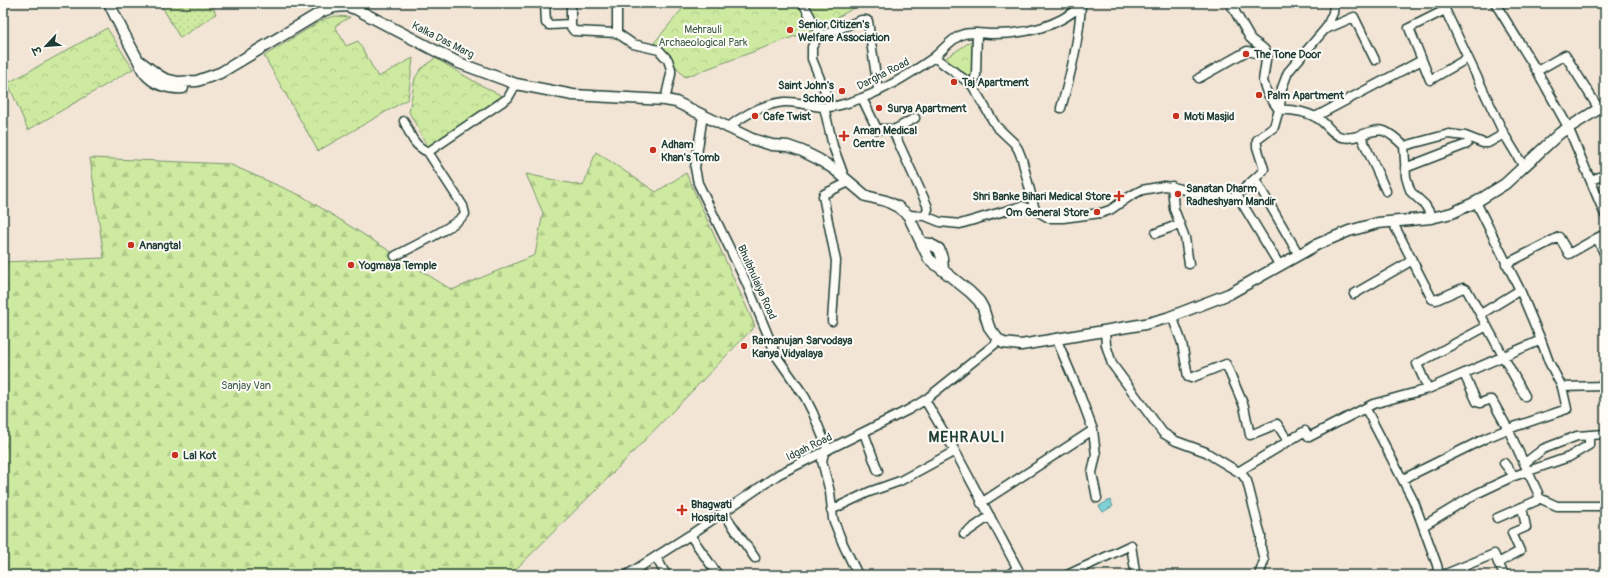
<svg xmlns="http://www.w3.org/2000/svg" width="1608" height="578" viewBox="0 0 1608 578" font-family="Pangolin,'Playpen Sans Deva',sans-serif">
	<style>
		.grass { fill: url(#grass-dots); stroke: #76946a }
		.forest { fill: url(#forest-firs); stroke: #76946a }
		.park { fill: url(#park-crowns); stroke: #76946a }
		.water { fill: #80d1d8; stroke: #599696 }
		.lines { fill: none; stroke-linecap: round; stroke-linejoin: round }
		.minor-casing { stroke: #1f3d34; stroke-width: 11 }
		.tertiary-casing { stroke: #1f3d34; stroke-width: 13 }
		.minor { stroke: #fdfcf7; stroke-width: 8 }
		.tertiary { stroke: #fdfcf7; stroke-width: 10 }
		.poi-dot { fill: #c8321e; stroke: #fdfcf7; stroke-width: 1.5 }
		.labels { text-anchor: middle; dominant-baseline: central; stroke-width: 4; stroke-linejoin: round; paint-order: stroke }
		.poi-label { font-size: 11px; font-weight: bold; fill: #1f3d34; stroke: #fdfcf7; text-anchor: start }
		.park-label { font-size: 11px; fill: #42604a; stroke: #fdfcf7 }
		.street-label { font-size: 11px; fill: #1f3d34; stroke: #fdfcf7 }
		.district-label { font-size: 15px; font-weight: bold; letter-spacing: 1px; fill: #1f3d34; stroke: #fdfcf7 }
	</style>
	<defs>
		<pattern id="grass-dots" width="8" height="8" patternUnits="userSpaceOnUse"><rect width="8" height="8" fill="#ceeaa0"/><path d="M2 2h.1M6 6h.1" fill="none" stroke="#b0ca8a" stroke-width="1.8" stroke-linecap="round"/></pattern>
		<pattern id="forest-firs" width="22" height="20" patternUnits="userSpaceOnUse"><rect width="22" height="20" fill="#ceeaa0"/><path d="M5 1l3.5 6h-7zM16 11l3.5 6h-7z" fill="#b0ca8a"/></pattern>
		<pattern id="park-crowns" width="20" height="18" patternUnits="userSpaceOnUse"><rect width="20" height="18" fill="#ceeaa0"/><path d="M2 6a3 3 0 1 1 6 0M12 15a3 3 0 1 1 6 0" fill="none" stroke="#b0ca8a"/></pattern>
	</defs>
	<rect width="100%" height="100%" fill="#f2e5d6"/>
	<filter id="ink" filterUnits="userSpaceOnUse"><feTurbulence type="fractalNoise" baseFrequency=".025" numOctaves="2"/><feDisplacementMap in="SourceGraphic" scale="8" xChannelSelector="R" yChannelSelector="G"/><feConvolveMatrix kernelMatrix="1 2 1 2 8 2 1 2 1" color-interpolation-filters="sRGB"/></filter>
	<g filter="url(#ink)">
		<path class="grass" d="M 160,3 L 211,3 L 216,14 L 180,38 Z"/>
		<path class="forest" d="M 596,152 L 656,192 L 686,173 L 755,326 L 607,479 L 510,575 L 3,575 L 3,262 L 104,258 L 90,158 L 229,164 L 302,196 L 452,290 L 535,255 L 543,213 L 526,174 L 583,186 Z"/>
		<path class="park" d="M 684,3 L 863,3 L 820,27 L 685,77 L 654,43 L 683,8 Z
			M 335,16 L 350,17 L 335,26 L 346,46 L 358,41 L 378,77 L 413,58 L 408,99 L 318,151 L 264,56 L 324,19 Z
			M 107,28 L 133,69 L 28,130 L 8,83 Z
			M 976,38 L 975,75 L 967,82 L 941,61 Z
			M 435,58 L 477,83 L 502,96 L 428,147 L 409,112 L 415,78 L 421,69 Z"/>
		<path class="water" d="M 1110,500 L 1113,506 L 1103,512 L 1099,506 Z"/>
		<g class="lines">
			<g class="minor-casing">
				<path id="minor" d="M 545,3 L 546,23 L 549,25 L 571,24
					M 571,3 L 571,27 L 574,31 L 617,33 L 633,44 L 659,50 L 668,60 L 671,69 L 671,74 L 665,100
					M 803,3 L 818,31 L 823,35 L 861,20 L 866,20 L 868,21 L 878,90
					M 1230,3 L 1250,38 C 1255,44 1263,45 1267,53 L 1263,81 L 1267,93 L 1279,110 C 1292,109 1309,112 1320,120 C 1328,125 1332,135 1342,137 C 1357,141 1371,127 1384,131 C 1392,134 1398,140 1404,146 L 1406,177 L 1409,187 L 1411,192 L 1425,205 L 1433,218
					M 1442,3 L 1504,134 L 1524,167
					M 1495,3 L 1537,71 L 1565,55 L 1599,109
					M 1326,29 L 1354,17 L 1375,60
					M 617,33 L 617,3
					M 820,33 L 812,47 L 812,59 L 831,106
					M 934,57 L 972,85 L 996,126 L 1014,143 L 1018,149 L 1022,159 L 1035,210
					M 1422,60 L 1430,80 L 1468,58
					M 1537,71 L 1568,127 L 1605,215
					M 1199,78 L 1247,51 L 1267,56
					M 972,85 L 976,75 L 977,33
					M 862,98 L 877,129 L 891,129 L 894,133 L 927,205 L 928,209 L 925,216
					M 824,107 L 833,146 L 845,179
					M 1061,108 C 1071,74 1079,40 1081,5
					M 703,115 L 695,168 L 698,183 L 746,282 L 777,357 L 805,397 L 813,413 L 828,450
					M 1315,117 L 1422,60 L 1409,28 L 1445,10
					M 404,121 C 411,136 413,145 428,152
					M 727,128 C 744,115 763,104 784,102 C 798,101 810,106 823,107 C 833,108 852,102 862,98 C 884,90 913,72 933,58 C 942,51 950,40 961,35 C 971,31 983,34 994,34 C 1024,34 1059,27 1081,5 L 1081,3
					M 892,131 L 915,118
					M 1361,136 L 1386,191
					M 1404,146 L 1449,134 L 1465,136 L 1483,143 L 1488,143 L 1504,134
					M 1405,168 L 1467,144
					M 1255,179 L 1299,255
					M 1591,180 L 1605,175
					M 1172,186 L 1174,209 L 1185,238 L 1189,264
					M 1237,195 L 1280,266
					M 908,215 L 925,216 L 940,222 L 960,224 L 1022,206 L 1035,210 L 1049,218 L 1063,218 L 1101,213 L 1110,210 L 1132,195 L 1142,190 L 1164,186 L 1177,188 L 1205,196 L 1231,197 L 1237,195 L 1261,173 L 1264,169 L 1257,147 L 1257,140 L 1274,127 L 1280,106 L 1282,88 L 1288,72 L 1326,28 L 1333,13 L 1334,3
					M 1392,221 L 1432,299 L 1436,300 L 1463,288 L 1467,290 L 1525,396
					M 1156,233 L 1180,224
					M 1605,234 L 1597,238 L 1605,255
					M 395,256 C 410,248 455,227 465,214 L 463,206 L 428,152 L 508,98 L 516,84
					M 1506,264 L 1559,237 L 1569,254 L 1597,238
					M 1354,294 L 1411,261
					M 1481,314 L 1520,290
					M 1172,316 L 1182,343 L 1188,377 L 1191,378 L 1226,364 L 1244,406 L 1250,435 L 1277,424 L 1288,441
					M 832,321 L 836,261 L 823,196 L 824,194 L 849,182
					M 1105,331 L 1106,345 L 1112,364 L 1163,433 L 1176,441 L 1206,452 L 1212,456 L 1242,474 L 1247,481 L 1261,536 L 1261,548 L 1264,561 L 1260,572 L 1261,575
					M 1056,338 L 1080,395 L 1093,430 L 1096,455 L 1092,473 L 1097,498
					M 1541,340 L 1549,362 L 1562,387 L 1605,386
					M 1428,389 L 1417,364 L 1487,326
					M 925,400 L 955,451 L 1021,575
					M 1366,409 L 1414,502 L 1437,565 L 1439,575
					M 864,433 L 878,471
					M 824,453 L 822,461 L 830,492 L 833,519 L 843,544 L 858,575
					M 1525,463 L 1543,449 L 1577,436 L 1605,434
					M 1238,472 L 1305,431 L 1309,437 L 1373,404 L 1428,389 L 1541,340 L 1520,290 L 1476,202
					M 1514,476 L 1569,457 L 1589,445 L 1589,435
					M 1403,479 L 1486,438 L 1508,429 L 1492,400 L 1489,400 L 1480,403 L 1477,402 L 1464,374
					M 1539,498 L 1557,506 L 1605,506
					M 981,503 L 1093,430
					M 831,510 L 869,492 L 900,481 L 955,451
					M 723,512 L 755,558
					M 1497,518 L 1536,501 L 1539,498 L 1538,493 L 1508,429 L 1567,409 L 1562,387
					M 1423,526 L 1476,494 L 1514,476 L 1504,463
					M 964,534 L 990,516
					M 690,535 L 718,575
					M 656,557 L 666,575
					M 1498,563 L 1520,551 L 1512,533 L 1526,527 L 1522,507
					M 627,575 L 690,535 L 779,474 L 908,410 L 925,400 L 1000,340
					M 1009,575 L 1017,568
					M 1067,575 L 1131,545 L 1135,571
					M 1443,575 L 1494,554 L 1504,575"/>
			</g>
			<g class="tertiary-casing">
				<path id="tertiary" d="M 109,3 C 118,22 127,40 137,58 C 140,63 141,68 144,72 C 153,84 168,89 183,88
					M 138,60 L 158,75 L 165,79 L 178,82 L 197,81 L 220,73 L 323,11 L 334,7 L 346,6 L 356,9 L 459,63 L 516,84 L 573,95 L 665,100 L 676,102 L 752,139 L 772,145 L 788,146 L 802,151 L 818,159 L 834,169 L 866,196 L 886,201 L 898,207 L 908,215 L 929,259 L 970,292 L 979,301 L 983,308 L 989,327 L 997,338 L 1003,343 L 1021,345 L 1145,324 L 1167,318 L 1229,294 L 1318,244 L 1349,231 L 1378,223 L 1431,218 L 1452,213 L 1476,202 L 1505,184 L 1560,133 L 1605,105
					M 923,243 L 930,244 L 939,249 L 942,258 L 943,269"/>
			</g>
			<use href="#minor" class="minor"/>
			<use href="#tertiary" class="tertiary"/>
		</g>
	</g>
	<g class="poi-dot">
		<circle cx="790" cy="30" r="4"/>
		<circle cx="1246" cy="54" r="4"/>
		<circle cx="954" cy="82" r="4"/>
		<circle cx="842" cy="91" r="4"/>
		<circle cx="1259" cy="95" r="4"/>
		<circle cx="879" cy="108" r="4"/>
		<circle cx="755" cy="116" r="4"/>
		<circle cx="1176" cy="116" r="4"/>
		<path d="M842 130h4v4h4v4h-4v4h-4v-4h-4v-4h4z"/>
		<circle cx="653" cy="150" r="4"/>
		<circle cx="1178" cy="194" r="4"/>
		<path d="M1117 190h4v4h4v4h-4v4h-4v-4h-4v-4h4z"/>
		<circle cx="1097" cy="212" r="4"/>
		<circle cx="131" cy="245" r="4"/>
		<circle cx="351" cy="265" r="4"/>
		<circle cx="744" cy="346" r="4"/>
		<circle cx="175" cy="455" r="4"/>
		<path d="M680 504h4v4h4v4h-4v4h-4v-4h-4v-4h4z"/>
	</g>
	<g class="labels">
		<g class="poi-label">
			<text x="798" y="24">Senior Citizen's<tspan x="798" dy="13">Welfare Association</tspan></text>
			<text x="1254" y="54">The Tone Door</text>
			<text x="962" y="82">Taj Apartment</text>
			<text x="834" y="85" text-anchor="end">Saint John's<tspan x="834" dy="13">School</tspan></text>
			<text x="1267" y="95">Palm Apartment</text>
			<text x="887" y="108">Surya Apartment</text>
			<text x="763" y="116">Cafe Twist</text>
			<text x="1184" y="116">Moti Masjid</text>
			<text x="853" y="130">Aman Medical<tspan x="853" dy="13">Centre</tspan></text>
			<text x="661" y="144">Adham<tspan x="661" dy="13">Khan's Tomb</tspan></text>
			<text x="1186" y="188">Sanatan Dharm<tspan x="1186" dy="13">Radheshyam Mandir</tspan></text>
			<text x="1111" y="196" text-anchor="end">Shri Banke Bihari Medical Store</text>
			<text x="1089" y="212" text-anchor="end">Om General Store</text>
			<text x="139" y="245">Anangtal</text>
			<text x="359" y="265">Yogmaya Temple</text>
			<text x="752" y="340">Ramanujan Sarvodaya<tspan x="752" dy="13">Kanya Vidyalaya</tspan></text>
			<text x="183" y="455">Lal Kot</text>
			<text x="691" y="504">Bhagwati<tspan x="691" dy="13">Hospital</tspan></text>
		</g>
		<g class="park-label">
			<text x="703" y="29">Mehrauli<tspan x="703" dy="13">Archaeological Park</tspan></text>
			<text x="246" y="385">Sanjay Van</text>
		</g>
		<g class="street-label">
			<text transform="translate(443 40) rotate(27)">Kalka Das Marg</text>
			<text transform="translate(883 74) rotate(-27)">Dargha Road</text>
			<text transform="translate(757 282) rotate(66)">Bhulbhulaiya Road</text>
			<text transform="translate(809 447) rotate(-26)">Idgah Road</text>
		</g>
		<g class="district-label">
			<text x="967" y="437">MEHRAULI</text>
		</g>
	</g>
	<rect width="1608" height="578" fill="none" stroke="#fdfcf7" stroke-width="16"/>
	<rect x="8" y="8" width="1592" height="562" fill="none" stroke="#1f3d34" stroke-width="1.5" filter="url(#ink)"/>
	<g transform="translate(46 46) rotate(244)" stroke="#fdfcf7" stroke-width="3" paint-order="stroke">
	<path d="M0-3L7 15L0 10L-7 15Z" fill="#1f3d34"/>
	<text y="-6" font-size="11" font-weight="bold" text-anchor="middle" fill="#1f3d34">उ</text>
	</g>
</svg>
